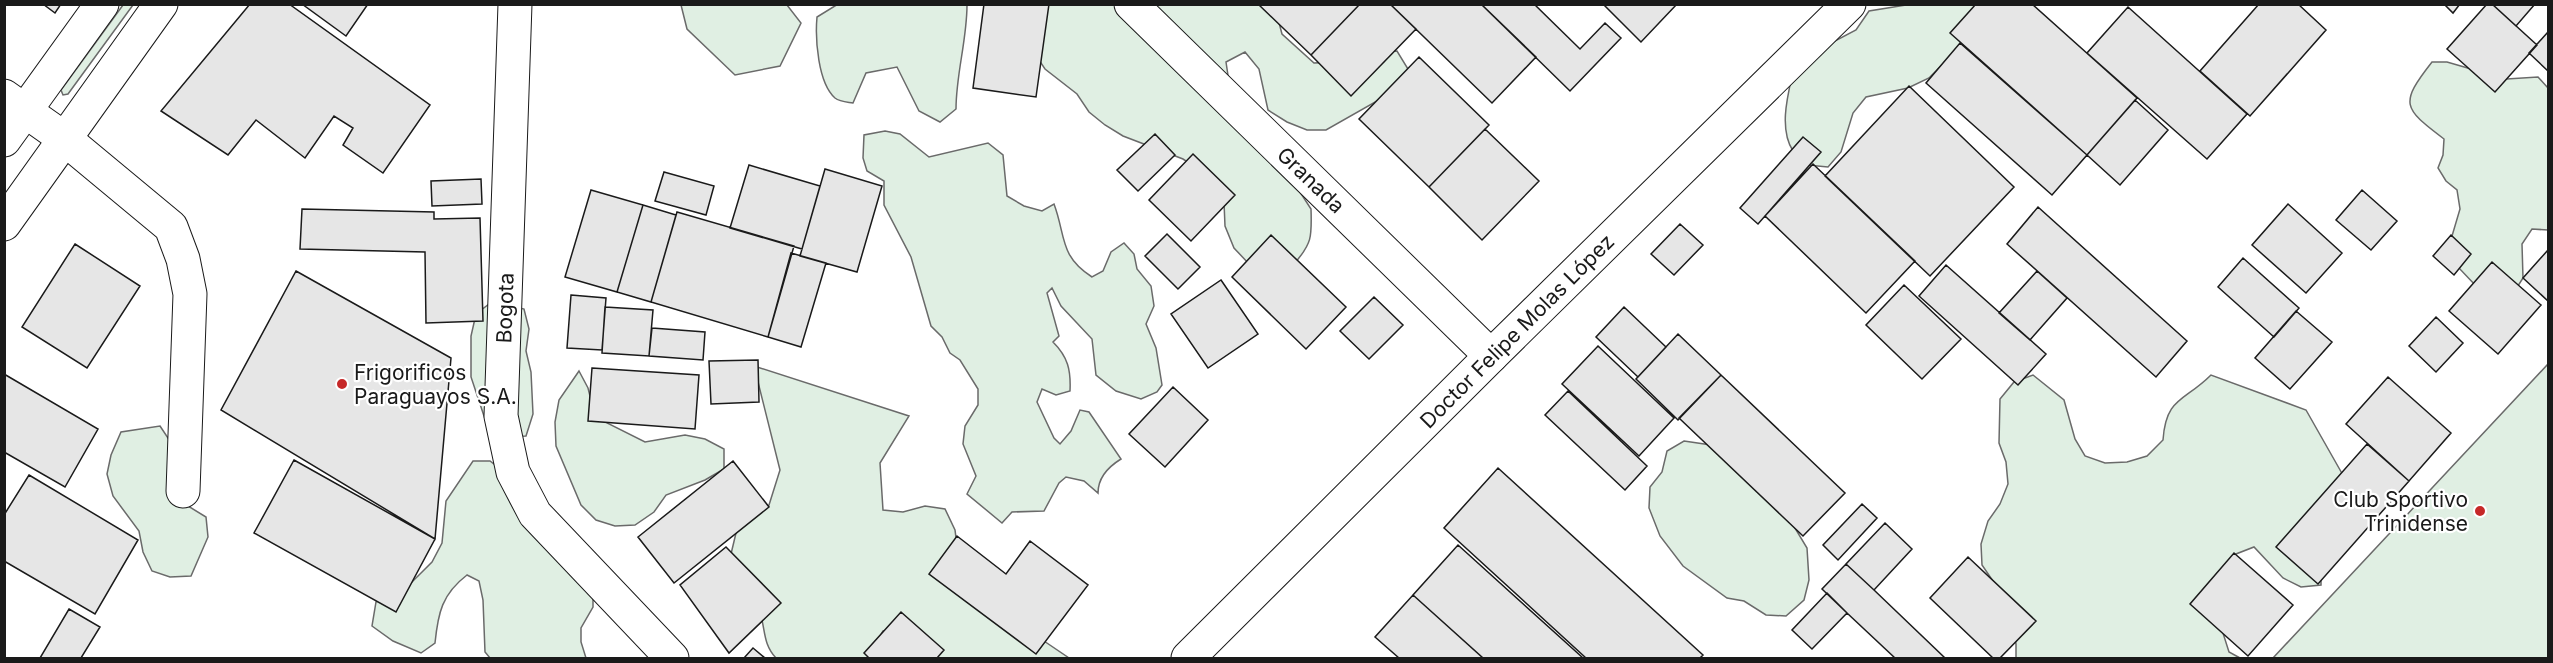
<svg xmlns="http://www.w3.org/2000/svg" width="2553" height="663" viewBox="0 0 2553 663" font-family="Inter,sans-serif">
	<style>
		.green { fill: #e0efe3; stroke: #6a6a6a; stroke-width: 1.5 }
		.building { fill: #e6e6e6; stroke: #1a1a1a; stroke-width: 1.5 }
		.lines { fill: none; stroke-linecap: round; stroke-linejoin: round }
		.street-casing { stroke: #1a1a1a; stroke-width: 35 }
		.secondary-casing { stroke: #1a1a1a; stroke-width: 35 }
		.primary-casing { stroke: #1a1a1a; stroke-width: 35 }
		.street { stroke: #fff; stroke-width: 33 }
		.secondary { stroke: #fff; stroke-width: 33 }
		.primary { stroke: #fff; stroke-width: 33 }
		.poi-dot { fill: #c62828; stroke: #fff; stroke-width: 2 }
		.labels { text-anchor: middle; dominant-baseline: central; stroke-width: 4.5; stroke-linejoin: round; paint-order: stroke }
		.street-label { font-size: 21px; fill: #1a1a1a; stroke: #fff }
		.poi-label { font-size: 21px; fill: #1a1a1a; stroke: #fff; text-anchor: start }
	</style>
	<rect width="100%" height="100%" fill="#fff"/>
	<path class="green" d="M 838,4 L 967,5 C 967,40 956,74 956,109 L 940,122 L 919,111 L 897,67 L 866,73 L 853,103 C 847,102 840,102 835,98 C 818,83 815,39 817,17 Z
		M 1270,4 L 1277,15 L 1282,34 L 1314,63 C 1343,63 1368,51 1397,51 L 1408,69 L 1400,88 L 1326,130 L 1307,130 L 1287,122 L 1268,110 L 1259,69 L 1245,52 L 1226,62 L 1229,82 L 1311,209 C 1312,237 1312,244 1293,265 L 1250,265 L 1234,248 L 1225,226 L 1224,202 L 1218,182 L 1183,159 L 1123,136 L 1105,125 L 1089,112 L 1077,94 L 1045,69 L 1033,51 L 1035,5 Z
		M 123,5 L 133,5 L 68,94 L 63,95 L 61,90 Z
		M 681,5 L 787,5 L 801,23 L 780,66 L 735,75 L 687,29 Z
		M 1906,5 L 2001,5 L 1993,23 L 1959,48 L 1929,78 L 1908,88 L 1866,97 L 1853,113 L 1841,152 L 1828,167 L 1807,165 C 1803,161 1797,156 1793,151 C 1777,126 1790,88 1795,62 L 1856,30 L 1869,11 Z
		M 2432,62 L 2447,62 L 2478,71 L 2491,80 L 2538,77 L 2548,88 L 2548,230 L 2532,229 L 2522,244 L 2523,278 L 2516,289 L 2477,287 L 2458,267 L 2452,236 L 2460,209 L 2457,190 L 2446,181 L 2438,168 L 2443,155 L 2444,139 C 2403,108 2399,104 2432,62 Z
		M 885,131 L 900,134 L 929,157 L 988,143 L 1003,155 L 1007,196 L 1024,206 L 1042,211 L 1054,204 C 1066,236 1059,256 1092,277 L 1103,271 L 1111,252 L 1124,243 L 1134,254 L 1137,269 L 1151,286 L 1154,306 L 1146,324 L 1156,348 L 1162,385 L 1157,392 L 1141,399 L 1116,391 L 1096,375 L 1092,339 L 1061,306 L 1052,288 L 1047,293 L 1059,336 L 1053,342 C 1068,357 1071,370 1070,391 L 1056,395 L 1042,389 L 1037,402 L 1054,438 L 1060,444 L 1071,431 L 1080,410 L 1089,412 L 1121,459 C 1108,467 1098,477 1098,493 L 1084,481 L 1066,477 L 1059,483 L 1044,511 L 1012,512 L 1002,523 L 967,494 L 976,476 L 963,444 L 965,426 L 978,405 L 978,389 L 960,360 L 950,353 L 942,337 L 931,326 L 911,257 L 884,205 L 884,181 L 867,171 L 863,158 L 864,135 Z
		M 493,301 L 524,309 L 529,329 L 526,351 L 531,372 L 533,414 L 526,436 L 502,437 L 486,422 L 471,377 L 471,336 L 476,314 Z
		M 2548,364 L 2548,658 L 2273,658 Z
		M 754,366 L 909,416 L 880,463 L 883,510 L 903,512 L 925,506 L 945,509 L 955,530 L 960,569 L 1041,639 L 1069,658 L 920,658 L 917,648 L 904,630 L 883,631 L 873,648 L 871,658 L 776,658 C 762,643 766,628 759,610 C 751,591 740,573 731,554 L 736,533 L 769,505 L 780,470 Z
		M 579,371 L 588,388 L 593,408 L 607,423 L 645,442 L 685,435 L 705,439 L 724,449 L 724,469 L 705,480 L 666,495 L 654,512 L 635,525 L 615,526 L 596,520 L 581,505 L 556,446 L 555,422 L 559,400 Z
		M 2033,375 L 2064,400 L 2075,439 L 2085,456 L 2105,463 L 2127,462 L 2147,456 L 2163,440 C 2166,397 2184,402 2211,375 L 2306,410 L 2348,484 L 2321,566 L 2321,585 L 2301,587 L 2283,578 L 2254,547 L 2236,554 L 2224,569 L 2222,630 L 2229,652 L 2240,658 L 2016,658 L 2016,644 L 2008,603 L 1982,565 L 1981,544 L 1988,521 L 2000,504 L 2008,484 L 2006,462 L 1999,443 L 2000,399 L 2014,382 Z
		M 160,426 L 172,444 L 188,506 L 206,517 L 208,537 L 191,576 L 170,577 L 152,571 L 143,552 L 139,531 L 113,496 L 107,474 L 111,455 L 121,432 Z
		M 1684,441 L 1711,445 L 1789,518 L 1807,548 L 1809,580 L 1804,600 L 1786,616 L 1766,615 L 1744,601 L 1727,598 L 1683,566 L 1660,536 L 1649,508 L 1650,487 L 1662,472 L 1667,451 Z
		M 473,461 L 490,461 L 503,471 L 593,588 L 593,607 L 581,628 L 581,642 L 586,658 L 490,658 L 485,652 L 483,600 L 479,581 L 467,575 C 442,594 438,613 435,643 L 421,653 L 393,641 L 372,626 L 376,602 L 411,583 L 432,562 L 442,543 L 446,501 Z"/>
	<path class="building" d="M 43,4 L 61,4 L 55,13 Z
		M 250,4 L 289,4 L 430,105 L 383,173 L 343,145 L 353,128 L 334,116 L 305,158 L 256,120 L 228,155 L 161,111 Z
		M 302,4 L 368,4 L 346,36 Z
		M 984,4 L 1049,4 L 1036,97 L 973,88 Z
		M 1258,4 L 1360,4 L 1311,55 Z
		M 1360,4 L 1390,4 L 1416,29 L 1351,96 L 1311,55 Z
		M 1390,4 L 1481,4 L 1536,57 L 1492,103 Z
		M 1481,4 L 1534,4 L 1580,49 L 1605,23 L 1621,38 L 1570,91 Z
		M 1603,4 L 1677,4 L 1641,42 Z
		M 1976,4 L 2032,4 L 2137,98 L 2087,155 L 1950,33 Z
		M 2259,4 L 2298,4 L 2326,30 L 2250,116 L 2200,71 Z
		M 2444,4 L 2460,4 L 2453,13 Z
		M 2487,4 L 2492,4 L 2537,45 L 2495,92 L 2447,49 Z
		M 2492,4 L 2535,4 L 2516,26 Z
		M 2128,7 L 2247,114 L 2207,159 L 2087,53 Z
		M 2548,32 L 2548,71 L 2529,53 Z
		M 1960,43 L 2087,155 L 2052,195 L 1926,83 Z
		M 1419,57 L 1489,125 L 1429,187 L 1359,119 Z
		M 1909,86 L 2014,187 L 1930,276 L 1825,176 Z
		M 2135,100 L 2168,130 L 2120,185 L 2087,155 Z
		M 1485,129 L 1539,181 L 1482,240 L 1429,187 Z
		M 1155,134 L 1175,155 L 1138,191 L 1117,170 Z
		M 1803,137 L 1821,152 L 1758,224 L 1740,208 Z
		M 1193,154 L 1235,195 L 1191,241 L 1149,200 Z
		M 1813,164 L 1915,261 L 1866,313 L 1765,216 Z
		M 749,165 L 820,186 L 802,249 L 730,228 Z
		M 825,169 L 882,186 L 857,272 L 800,256 Z
		M 664,172 L 714,186 L 706,215 L 655,201 Z
		M 481,179 L 482,204 L 432,206 L 431,181 Z
		M 591,190 L 643,205 L 617,292 L 565,277 Z
		M 2362,190 L 2397,221 L 2371,250 L 2336,220 Z
		M 2288,204 L 2342,253 L 2306,293 L 2252,245 Z
		M 643,205 L 676,215 L 651,302 L 617,292 Z
		M 2038,207 L 2187,341 L 2156,377 L 2007,244 Z
		M 302,209 L 434,212 L 434,219 L 480,218 L 483,321 L 426,323 L 425,252 L 300,249 Z
		M 677,212 L 794,246 L 768,337 L 651,302 Z
		M 1680,224 L 1703,245 L 1674,275 L 1651,254 Z
		M 1167,234 L 1200,267 L 1178,289 L 1145,256 Z
		M 1271,235 L 1346,307 L 1306,349 L 1232,277 Z
		M 2451,235 L 2471,254 L 2454,275 L 2433,256 Z
		M 75,244 L 140,286 L 87,368 L 22,327 Z
		M 2548,250 L 2548,301 L 2523,278 Z
		M 791,253 L 826,263 L 801,347 L 768,337 Z
		M 2243,258 L 2299,308 L 2274,337 L 2218,287 Z
		M 2492,262 L 2541,305 L 2498,354 L 2449,311 Z
		M 1946,265 L 2046,354 L 2018,385 L 1919,296 Z
		M 296,271 L 451,358 L 435,539 L 221,410 Z
		M 2037,271 L 2067,298 L 2030,340 L 1999,313 Z
		M 1221,280 L 1258,334 L 1208,368 L 1171,314 Z
		M 1904,285 L 1961,339 L 1922,379 L 1866,325 Z
		M 571,295 L 606,298 L 602,350 L 567,348 Z
		M 1374,297 L 1403,325 L 1369,359 L 1340,331 Z
		M 605,307 L 653,310 L 649,356 L 602,353 Z
		M 1624,307 L 1666,347 L 1638,377 L 1596,337 Z
		M 2296,311 L 2332,342 L 2290,389 L 2255,358 Z
		M 2436,317 L 2463,343 L 2436,372 L 2409,346 Z
		M 652,328 L 705,332 L 703,360 L 649,356 Z
		M 1678,334 L 1721,375 L 1678,420 L 1636,379 Z
		M 1598,346 L 1674,418 L 1639,456 L 1562,384 Z
		M 758,360 L 759,402 L 711,404 L 709,361 Z
		M 592,368 L 699,375 L 695,429 L 588,421 Z
		M 4,374 L 98,429 L 65,487 L 4,452 Z
		M 1721,375 L 1845,493 L 1803,536 L 1679,418 Z
		M 2388,377 L 2451,433 L 2409,481 L 2346,424 Z
		M 1173,387 L 1208,420 L 1165,467 L 1129,434 Z
		M 1568,391 L 1647,466 L 1625,490 L 1545,415 Z
		M 2367,444 L 2409,481 L 2318,584 L 2276,547 Z
		M 294,460 L 435,539 L 396,612 L 254,533 Z
		M 733,461 L 769,507 L 674,583 L 638,537 Z
		M 1498,468 L 1703,655 L 1700,658 L 1586,658 L 1444,528 Z
		M 29,475 L 138,540 L 95,614 L 4,561 L 4,515 Z
		M 1862,504 L 1877,518 L 1838,560 L 1823,545 Z
		M 1885,523 L 1912,549 L 1874,590 L 1846,564 Z
		M 957,536 L 1006,574 L 1030,541 L 1088,585 L 1036,654 L 929,574 Z
		M 1458,545 L 1583,658 L 1483,658 L 1413,595 Z
		M 726,547 L 781,603 L 729,653 L 680,585 Z
		M 2234,553 L 2293,605 L 2248,656 L 2190,604 Z
		M 1968,557 L 2036,621 L 2000,658 L 1993,658 L 1930,598 Z
		M 1846,564 L 1874,590 L 1945,658 L 1895,658 L 1847,613 L 1822,589 Z
		M 1827,593 L 1847,613 L 1812,649 L 1792,630 Z
		M 1413,595 L 1483,658 L 1399,658 L 1375,637 Z
		M 69,609 L 100,627 L 81,658 L 40,658 Z
		M 901,612 L 944,650 L 937,658 L 869,658 L 864,653 Z
		M 753,648 L 765,658 L 744,658 Z"/>
	<g class="lines">
		<g class="street-casing">
			<path id="street" d="M 515,4 L 501,416 L 513,472 L 535,514 L 672,658
				M 1131,4 L 1491,356
				M 4,96 L 65,139 L 171,227 L 183,259 L 190,294 L 183,491"/>
		</g>
		<g class="secondary-casing">
			<path id="secondary" d="M 1188,658 L 1491,356 L 1849,4"/>
		</g>
		<g class="primary-casing">
			<path id="primary" d="M 4,140 L 102,4
				M 4,224 L 161,4"/>
		</g>
		<use href="#street" class="street"/>
		<use href="#secondary" class="secondary"/>
		<use href="#primary" class="primary"/>
	</g>
	<g class="poi-dot">
		<circle cx="342" cy="384" r="6"/>
		<circle cx="2480" cy="511" r="6"/>
	</g>
	<g class="labels">
		<g class="street-label">
			<text transform="translate(1311 180) rotate(44)">Granada</text>
			<text transform="translate(505 308) rotate(-88)">Bogota</text>
			<text transform="translate(1517 331) rotate(-45)">Doctor Felipe Molas López</text>
		</g>
		<g class="poi-label">
			<text x="354" y="372">Frigorificos<tspan x="354" dy="24">Paraguayos S.A.</tspan></text>
			<text x="2468" y="499" text-anchor="end">Club Sportivo<tspan x="2468" dy="24">Trinidense</tspan></text>
		</g>
	</g>
	<rect width="2553" height="663" fill="none" stroke="#1a1a1a" stroke-width="12"/>
</svg>
